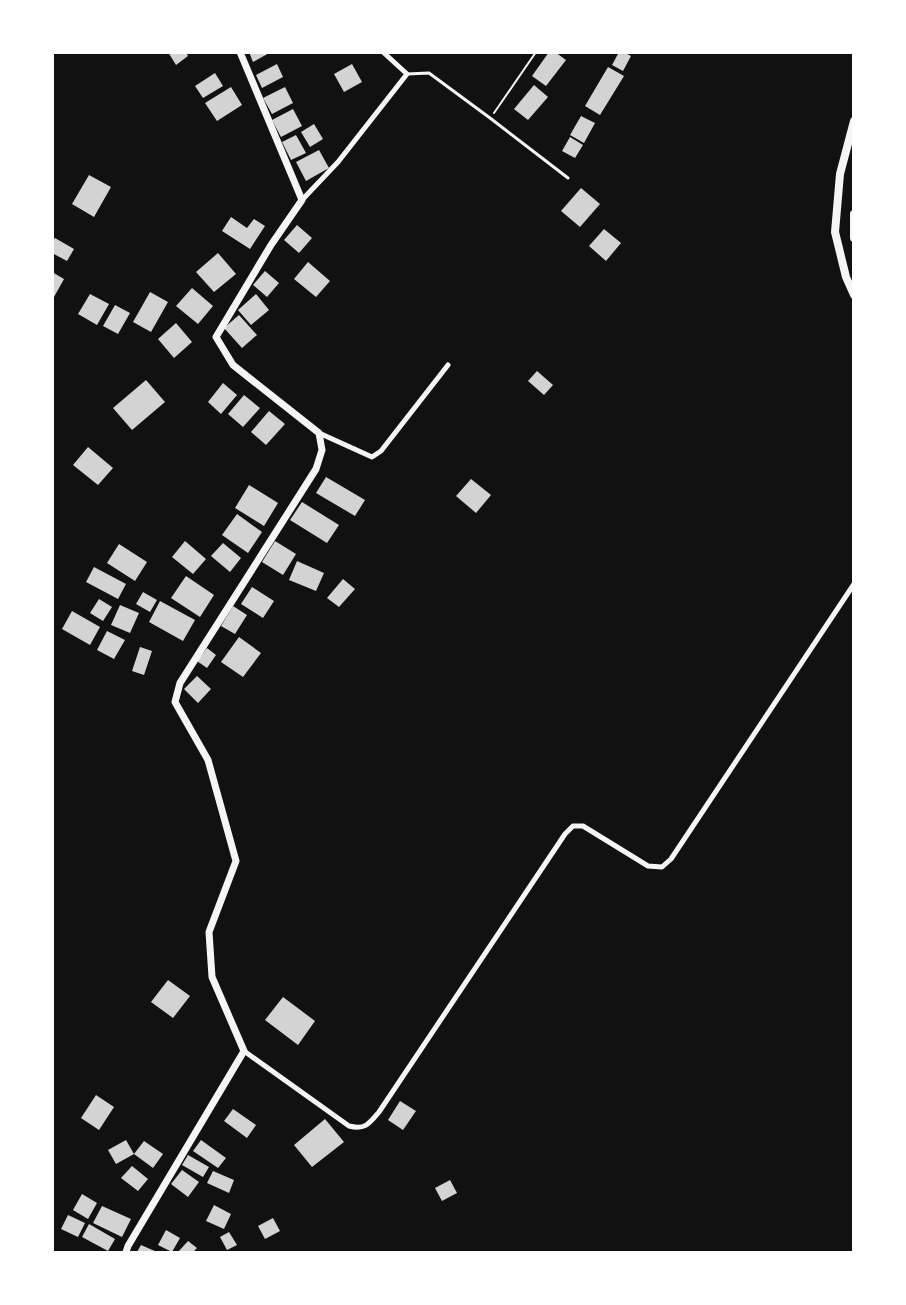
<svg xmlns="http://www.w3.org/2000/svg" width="906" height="1305" viewBox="0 0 906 1305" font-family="'DejaVu Sans',sans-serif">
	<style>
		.building { fill: #d3d3d3 }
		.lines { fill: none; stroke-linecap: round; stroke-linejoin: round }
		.path { stroke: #f5f5f5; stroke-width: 2 }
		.service { stroke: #f5f5f5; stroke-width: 3 }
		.minor { stroke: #f5f5f5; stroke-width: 5 }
		.tertiary { stroke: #f5f5f5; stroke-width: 7 }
		.secondary { stroke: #f5f5f5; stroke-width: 8 }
	</style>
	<rect width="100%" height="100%" fill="#111"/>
	<path class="building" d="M 168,52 L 186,52 L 188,56 L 176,65 Z
		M 249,52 L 271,52 L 253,62 Z
		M 549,52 L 555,52 L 566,60 L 546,86 L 532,76 Z
		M 619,52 L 623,52 L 631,56 L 623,71 L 612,65 Z
		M 277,64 L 283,77 L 262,88 L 256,75 Z
		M 352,64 L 362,82 L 344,92 L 334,74 Z
		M 608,67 L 624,76 L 600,115 L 585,106 Z
		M 215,73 L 223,86 L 203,98 L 195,86 Z
		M 534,85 L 548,97 L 528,120 L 514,109 Z
		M 231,87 L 242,105 L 217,121 L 205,103 Z
		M 285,87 L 293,103 L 272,114 L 263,98 Z
		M 293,109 L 302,126 L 281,137 L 272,120 Z
		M 581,116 L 595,123 L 584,143 L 570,135 Z
		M 314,124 L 323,139 L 310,147 L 301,132 Z
		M 296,135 L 306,153 L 291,160 L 282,142 Z
		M 570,137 L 583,145 L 575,158 L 562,151 Z
		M 319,150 L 329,168 L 306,181 L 296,162 Z
		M 89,175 L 111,187 L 94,217 L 72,204 Z
		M 581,188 L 600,204 L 580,227 L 561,211 Z
		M 231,217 L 247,228 L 254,219 L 265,226 L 250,249 L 222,231 Z
		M 297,225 L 312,238 L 299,253 L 284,240 Z
		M 604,229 L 621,243 L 606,261 L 589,246 Z
		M 55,238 L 74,249 L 67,261 L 52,253 L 52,241 Z
		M 218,253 L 236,274 L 214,292 L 196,272 Z
		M 308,262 L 330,281 L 316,297 L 294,279 Z
		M 265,271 L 279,283 L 267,297 L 253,285 Z
		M 52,272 L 64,279 L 54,297 L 52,296 Z
		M 192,288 L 213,306 L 198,324 L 176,306 Z
		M 150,292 L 168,302 L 151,332 L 133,322 Z
		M 90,294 L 109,304 L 97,325 L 78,314 Z
		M 256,294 L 269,310 L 251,325 L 238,310 Z
		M 115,305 L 130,313 L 118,334 L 103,326 Z
		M 239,315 L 257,335 L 242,348 L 224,328 Z
		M 176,323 L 192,342 L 174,358 L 158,339 Z
		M 537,371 L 553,385 L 544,395 L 528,381 Z
		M 146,380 L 165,402 L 132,430 L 113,408 Z
		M 223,383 L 237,395 L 221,414 L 208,402 Z
		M 244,395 L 260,408 L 243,427 L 228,414 Z
		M 269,411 L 285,424 L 266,445 L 251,432 Z
		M 88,447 L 113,468 L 98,485 L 73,465 Z
		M 326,477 L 365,500 L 355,516 L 316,493 Z
		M 471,479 L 491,495 L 476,513 L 456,496 Z
		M 249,485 L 278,503 L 264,526 L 235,508 Z
		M 302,502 L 339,525 L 327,543 L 290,520 Z
		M 237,514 L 262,532 L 248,553 L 222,535 Z
		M 185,541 L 206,559 L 193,574 L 172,557 Z
		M 275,541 L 296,554 L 283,575 L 262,562 Z
		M 223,543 L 241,558 L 230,572 L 211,556 Z
		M 119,544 L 147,562 L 135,581 L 107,563 Z
		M 297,561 L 324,573 L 316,591 L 289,580 Z
		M 94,567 L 126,584 L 118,599 L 86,582 Z
		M 186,576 L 214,595 L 200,617 L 171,598 Z
		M 343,579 L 355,589 L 339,607 L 327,598 Z
		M 252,587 L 274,601 L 263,618 L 241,604 Z
		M 143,592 L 157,600 L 150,612 L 136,604 Z
		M 99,599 L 112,607 L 103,621 L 90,613 Z
		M 160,601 L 195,620 L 183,641 L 149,622 Z
		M 120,605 L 139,613 L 130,633 L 111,625 Z
		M 233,606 L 247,615 L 235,634 L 221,626 Z
		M 72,611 L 100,627 L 90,645 L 62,629 Z
		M 107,631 L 125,640 L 114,659 L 97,650 Z
		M 239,637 L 261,653 L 243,677 L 221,662 Z
		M 140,647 L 152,651 L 144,675 L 132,671 Z
		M 207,648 L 216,655 L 207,668 L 197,661 Z
		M 197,676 L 211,689 L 198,703 L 184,689 Z
		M 168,980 L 190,996 L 173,1018 L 151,1002 Z
		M 283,997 L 315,1021 L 298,1045 L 265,1020 Z
		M 96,1095 L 114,1107 L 99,1130 L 81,1118 Z
		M 400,1101 L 416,1111 L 403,1130 L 388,1120 Z
		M 233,1109 L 256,1125 L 247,1138 L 224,1121 Z
		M 325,1119 L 344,1142 L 312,1167 L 294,1145 Z
		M 126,1140 L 134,1154 L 116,1164 L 108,1150 Z
		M 201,1140 L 226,1158 L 218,1168 L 193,1151 Z
		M 144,1141 L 163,1154 L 153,1168 L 134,1154 Z
		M 188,1155 L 209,1167 L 203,1177 L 182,1165 Z
		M 132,1166 L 148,1179 L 138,1191 L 121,1178 Z
		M 182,1170 L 199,1182 L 188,1197 L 171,1184 Z
		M 213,1171 L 234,1180 L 229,1193 L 207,1183 Z
		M 450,1180 L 457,1193 L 442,1201 L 435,1188 Z
		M 82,1194 L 97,1203 L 88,1219 L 73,1210 Z
		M 214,1205 L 231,1214 L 224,1229 L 206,1221 Z
		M 102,1206 L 131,1219 L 122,1237 L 93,1223 Z
		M 68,1215 L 85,1223 L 78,1237 L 61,1229 Z
		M 273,1218 L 280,1231 L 265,1239 L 258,1226 Z
		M 89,1224 L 115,1239 L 108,1251 L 82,1237 Z
		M 166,1230 L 180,1238 L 172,1252 L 158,1245 Z
		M 229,1232 L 237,1245 L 227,1250 L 220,1237 Z
		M 188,1241 L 197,1248 L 193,1252 L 178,1252 Z
		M 141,1245 L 157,1252 L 137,1252 Z"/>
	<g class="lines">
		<path class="path" d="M 494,113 L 536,52"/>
		<path class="service" d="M 407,74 L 429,73 L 490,118 L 568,178"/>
		<path class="minor" d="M 302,200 L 338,162 L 407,74 L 383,52
			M 319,433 L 372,457 L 381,451 L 448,365
			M 244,1051 L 349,1126 C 365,1130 369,1124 379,1112 L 565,834 L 573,826 L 583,826 L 648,866 L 662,867 L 671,859 L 854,584"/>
		<path class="tertiary" d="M 126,1252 L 128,1246 L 244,1051 L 212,977 L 209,932 L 236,861 L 208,760 L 175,702 L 180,683 L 316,469 L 322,450 L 319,433 L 233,365 L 216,337 L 271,245 L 302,200 L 240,52"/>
		<path class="secondary" d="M 854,121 L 840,174 L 835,232 L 846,277 L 854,295
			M 854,214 L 854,238"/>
	</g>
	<rect width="906" height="1305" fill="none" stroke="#ffffff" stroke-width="108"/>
</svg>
